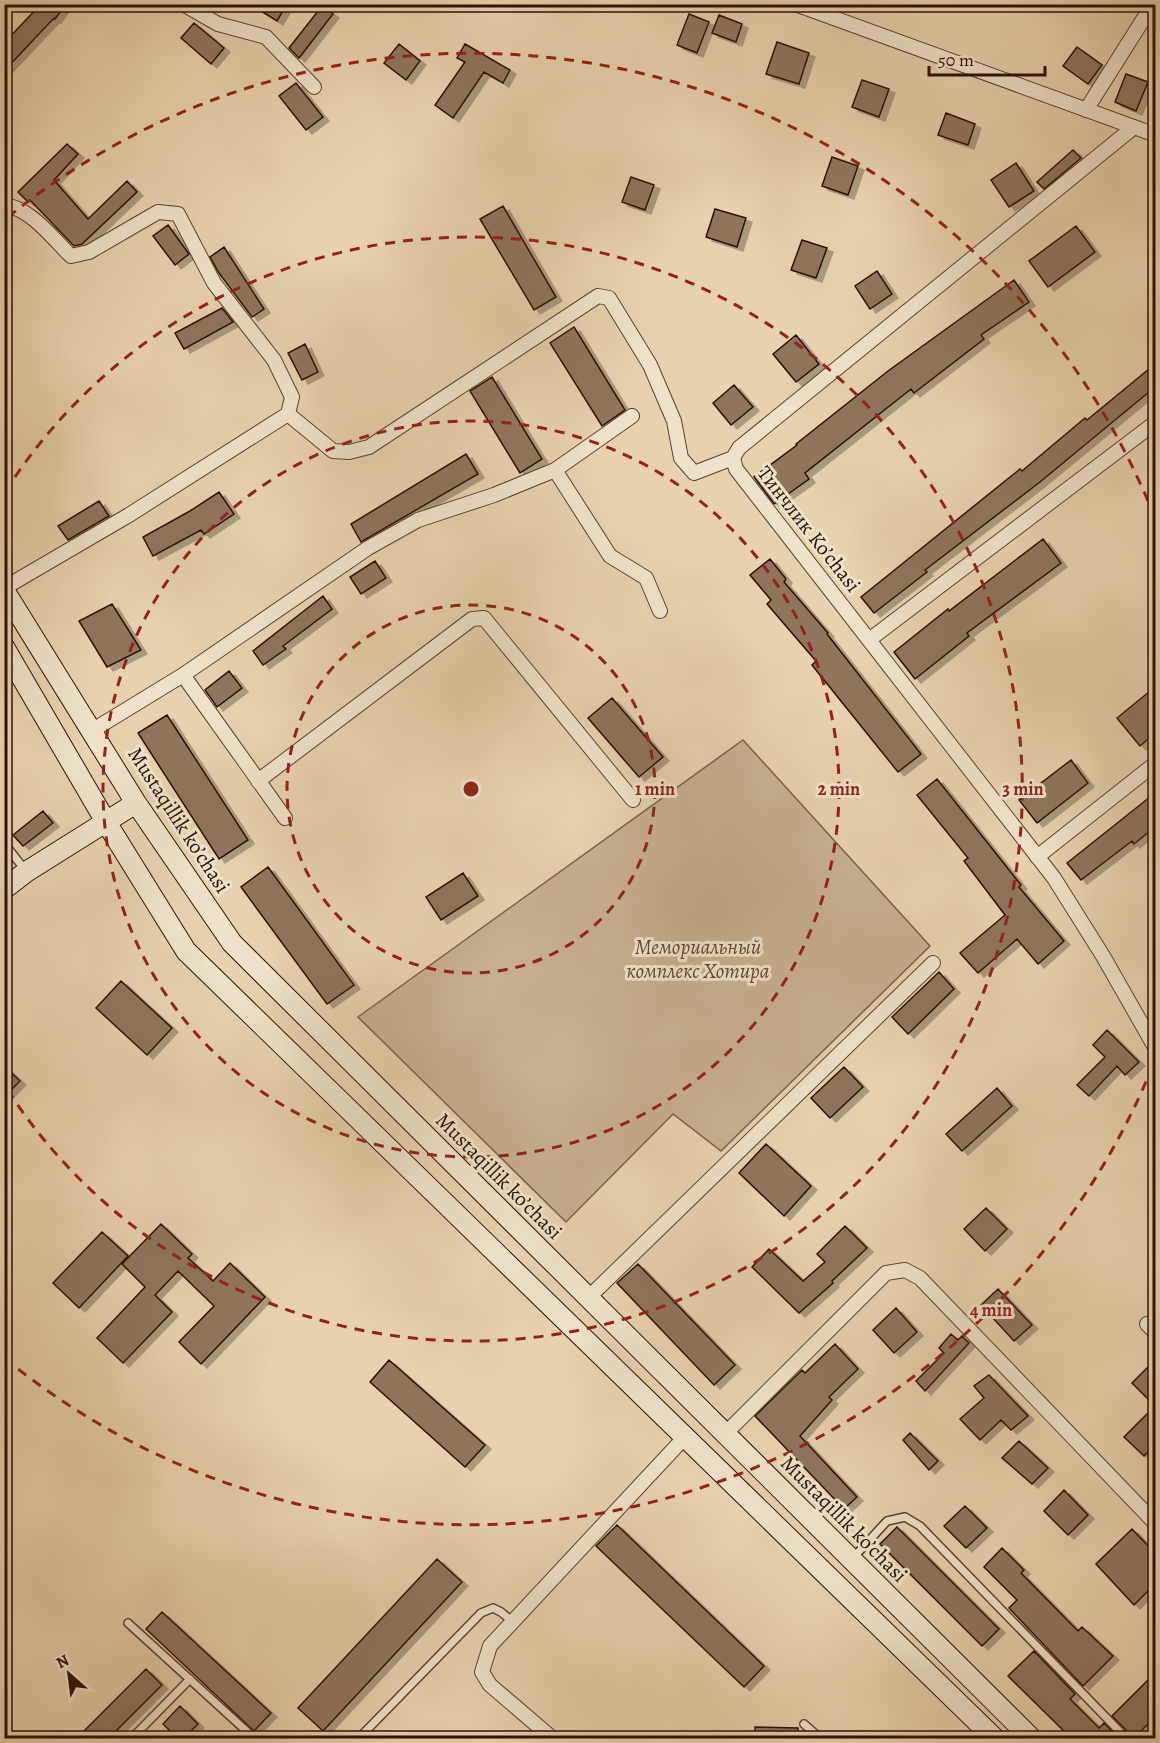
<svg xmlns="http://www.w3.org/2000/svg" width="1160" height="1743" viewBox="0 0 1160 1743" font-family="Alegreya,serif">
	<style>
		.green { fill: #c7b190; stroke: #7a604a; stroke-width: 1.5 }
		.building { fill: #8e755c; stroke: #2d1005; stroke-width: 1.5; filter: url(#shadow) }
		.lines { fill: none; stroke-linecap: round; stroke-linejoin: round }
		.lane-casing { stroke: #5c402f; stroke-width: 10 }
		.street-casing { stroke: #5c402f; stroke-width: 16 }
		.secondary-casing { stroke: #2d1005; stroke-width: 22 }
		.lane { stroke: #efe2ca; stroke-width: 7 }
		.street { stroke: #efe2ca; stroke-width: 14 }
		.secondary { stroke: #efe2ca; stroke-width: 20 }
		.ring { fill: none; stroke: #8f2418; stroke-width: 3; stroke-dasharray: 10 8 }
		.labels { text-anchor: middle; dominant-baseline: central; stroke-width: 6; stroke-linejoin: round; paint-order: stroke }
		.street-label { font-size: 21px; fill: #2d1005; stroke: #efe2ca }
		.park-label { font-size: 21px; font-style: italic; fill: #634836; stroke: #efe2ca }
		.centre { fill: #8f2418; stroke: #efe2ca; stroke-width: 3 }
		.ring-label { font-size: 18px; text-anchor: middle; font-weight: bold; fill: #8f2418; stroke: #efe2ca; stroke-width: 6; stroke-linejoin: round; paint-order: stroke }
	</style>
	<defs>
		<filter id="shadow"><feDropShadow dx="6" dy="4" stdDeviation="0" flood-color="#0004"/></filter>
	</defs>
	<rect width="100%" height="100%" fill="#e7d2ad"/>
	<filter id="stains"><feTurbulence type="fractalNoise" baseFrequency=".00333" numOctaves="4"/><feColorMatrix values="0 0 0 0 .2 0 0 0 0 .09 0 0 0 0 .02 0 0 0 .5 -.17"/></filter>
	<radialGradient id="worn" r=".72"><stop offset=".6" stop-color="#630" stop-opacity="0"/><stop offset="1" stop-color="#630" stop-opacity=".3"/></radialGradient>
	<path class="green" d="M 743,740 L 930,946 L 721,1151 L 673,1114 L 566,1222 L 358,1017 Z"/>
	<path class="building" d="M 41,4 L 66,4 L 55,19 L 54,18 L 4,71 L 4,43 Z
		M 250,4 L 287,4 L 277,21 Z
		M 322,6 L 333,14 L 299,58 L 289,48 Z
		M 689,14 L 709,22 L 697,53 L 677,45 Z
		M 719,15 L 742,24 L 736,42 L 712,33 Z
		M 194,23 L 224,48 L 211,64 L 181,38 Z
		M 777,42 L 809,53 L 799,84 L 766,74 Z
		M 399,44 L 420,61 L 406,80 L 384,63 Z
		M 465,44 L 510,70 L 503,83 L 484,72 L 453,118 L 435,105 L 465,62 L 457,58 Z
		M 1077,47 L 1102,65 L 1088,84 L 1063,66 Z
		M 1126,74 L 1148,82 L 1136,111 L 1115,102 Z
		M 862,80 L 889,89 L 879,117 L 852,107 Z
		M 296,83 L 323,117 L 306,130 L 279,96 Z
		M 946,113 L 975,124 L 968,145 L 938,135 Z
		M 67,144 L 78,154 L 54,180 L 88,219 L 127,181 L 137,192 L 82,244 L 74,246 L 30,200 L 28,202 L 18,192 Z
		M 1073,150 L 1081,158 L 1044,189 L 1037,182 Z
		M 832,157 L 858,166 L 848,195 L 822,186 Z
		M 1016,163 L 1034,191 L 1009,207 L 991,180 Z
		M 631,177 L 654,185 L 645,210 L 622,202 Z
		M 503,206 L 556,297 L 534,310 L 480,219 Z
		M 715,209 L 746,218 L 737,247 L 706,237 Z
		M 168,225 L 189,254 L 175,265 L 153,236 Z
		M 1076,226 L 1095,252 L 1048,287 L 1029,261 Z
		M 802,240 L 827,248 L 816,278 L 791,270 Z
		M 224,247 L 264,309 L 252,317 L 219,273 L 210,257 Z
		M 877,271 L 892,294 L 870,309 L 855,286 Z
		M 1014,280 L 1029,302 L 981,335 L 984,339 L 914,393 L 911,389 L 805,473 L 809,479 L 774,504 L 754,477 L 797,445 L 796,444 L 888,371 Z
		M 222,308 L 233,322 L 184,349 L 175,333 Z
		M 574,327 L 625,410 L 602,426 L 550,343 Z
		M 796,335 L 819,364 L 796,382 L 773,354 Z
		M 305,344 L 318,372 L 302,380 L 288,353 Z
		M 1155,364 L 1155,387 L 1040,482 L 925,570 L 927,572 L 874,613 L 861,597 L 1020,469 L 1022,471 L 1085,418 L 1087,420 Z
		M 492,377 L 542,459 L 520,473 L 470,391 Z
		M 734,385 L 753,407 L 731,425 L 713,403 Z
		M 466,454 L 478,474 L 361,542 L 351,524 Z
		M 219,492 L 234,514 L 204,534 L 201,530 L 153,556 L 143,537 L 190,511 Z
		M 99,501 L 109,516 L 68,540 L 58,526 Z
		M 1043,539 L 1061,563 L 967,633 L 969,636 L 915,679 L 894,652 L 948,609 L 949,611 Z
		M 770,559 L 786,579 L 784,582 L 828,633 L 827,634 L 921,754 L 898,772 L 812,665 L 816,661 L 767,604 L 771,600 L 750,575 Z
		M 375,561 L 386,578 L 361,594 L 350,577 Z
		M 323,596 L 332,609 L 283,646 L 286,649 L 263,665 L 253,651 Z
		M 112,604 L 141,650 L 107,667 L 79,621 Z
		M 229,671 L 242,688 L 217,707 L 205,690 Z
		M 1155,687 L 1155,733 L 1140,746 L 1117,718 Z
		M 612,698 L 663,757 L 639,777 L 588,718 Z
		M 167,715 L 248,840 L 219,859 L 138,733 Z
		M 1071,760 L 1088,783 L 1037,823 L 1019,800 Z
		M 937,779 L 1021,885 L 1019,887 L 1064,941 L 1038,964 L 1017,939 L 978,973 L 960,953 L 1005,915 L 964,861 L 968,858 L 917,795 Z
		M 1155,793 L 1155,827 L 1134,844 L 1132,841 L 1081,880 L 1067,863 Z
		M 43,811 L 53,823 L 23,846 L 13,835 Z
		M 268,867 L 354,985 L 327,1004 L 241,887 Z
		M 463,873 L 478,896 L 441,920 L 426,897 Z
		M 939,972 L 954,989 L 908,1034 L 892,1017 Z
		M 121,981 L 172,1028 L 147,1055 L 96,1008 Z
		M 1107,1030 L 1139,1062 L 1125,1075 L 1117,1066 L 1089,1096 L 1077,1085 L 1105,1057 L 1093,1045 Z
		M 4,1066 L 20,1081 L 4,1097 Z
		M 844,1067 L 863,1087 L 830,1118 L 811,1098 Z
		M 997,1088 L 1012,1106 L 962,1151 L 946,1134 Z
		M 766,1144 L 811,1186 L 784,1216 L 739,1173 Z
		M 986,1208 L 1007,1229 L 985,1251 L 964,1229 Z
		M 161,1224 L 192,1254 L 188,1258 L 213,1281 L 230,1263 L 265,1297 L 201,1364 L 179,1342 L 214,1306 L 178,1271 L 155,1295 L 172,1312 L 123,1363 L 97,1338 L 145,1287 L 122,1264 Z
		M 845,1226 L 867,1248 L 832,1281 L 833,1283 L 799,1313 L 752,1267 L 769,1249 L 803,1281 L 825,1262 L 817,1254 Z
		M 102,1232 L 128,1256 L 79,1308 L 53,1283 Z
		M 638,1264 L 735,1365 L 714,1385 L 617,1283 Z
		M 998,1289 L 1032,1325 L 1014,1341 L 981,1305 Z
		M 896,1308 L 917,1332 L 894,1353 L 873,1330 Z
		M 951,1334 L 958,1340 L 962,1336 L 969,1343 L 925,1391 L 916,1381 L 944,1353 L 939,1348 Z
		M 835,1344 L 858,1369 L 829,1397 L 832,1400 L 800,1436 L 857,1497 L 844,1509 L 755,1416 L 802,1370 L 805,1373 Z
		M 389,1360 L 485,1445 L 465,1467 L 370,1382 Z
		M 1155,1360 L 1155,1445 L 1144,1456 L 1124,1437 L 1155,1406 L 1132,1383 Z
		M 989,1375 L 1028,1416 L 1011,1430 L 1001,1420 L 980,1440 L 960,1419 L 984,1398 L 974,1386 Z
		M 910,1433 L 938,1461 L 929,1470 L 903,1440 Z
		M 1019,1441 L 1048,1468 L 1032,1484 L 1002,1458 Z
		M 1064,1490 L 1088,1515 L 1068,1535 L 1044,1511 Z
		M 965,1506 L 987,1528 L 966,1548 L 944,1526 Z
		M 617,1525 L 764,1666 L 744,1687 L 596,1546 Z
		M 897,1527 L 999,1629 L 982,1646 L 880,1544 Z
		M 1132,1529 L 1155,1553 L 1155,1584 L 1134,1605 L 1096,1564 Z
		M 1002,1548 L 1024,1570 L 1021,1573 L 1078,1631 L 1082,1627 L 1113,1656 L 1083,1686 L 1009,1608 L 1017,1600 L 984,1567 Z
		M 437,1559 L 462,1582 L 323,1731 L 298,1708 Z
		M 162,1612 L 271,1713 L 254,1731 L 146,1629 Z
		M 1034,1651 L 1075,1694 L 1070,1699 L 1099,1728 L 1104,1723 L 1119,1738 L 1071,1738 L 1008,1676 Z
		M 146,1669 L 162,1685 L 109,1738 L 77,1738 Z
		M 1155,1673 L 1155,1717 L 1134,1738 L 1132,1738 L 1130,1734 L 1112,1716 Z
		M 180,1706 L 198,1724 L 184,1738 L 177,1738 L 163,1724 Z
		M 755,1727 L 798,1728 L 798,1738 L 755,1738 Z"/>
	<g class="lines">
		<g class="lane-casing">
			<path id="lane" d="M 4,843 L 25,870
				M 853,1558 L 887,1521 L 905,1517 L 920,1526 L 1126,1738
				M 128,1623 L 254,1738
				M 804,1724 L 820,1738
				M 132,1738 L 190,1679
				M 359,1738 L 481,1613 L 493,1608 L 501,1612 L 513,1622"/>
		</g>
		<g class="street-casing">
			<path id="street" d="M 183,4 L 218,24 L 266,37 L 314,87
				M 795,4 L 1156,135
				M 1086,110 L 1153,4
				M 1134,127 L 739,448 L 733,458 L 736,469 L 1054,878 L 1103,956 L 1156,1049
				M 4,205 C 31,208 53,239 71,256 L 89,252 L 158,212 L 178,214 L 214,283 L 274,360 L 292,397 L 288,414 L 129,515 L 4,588
				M 288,414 L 333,451 L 349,452 L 369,447 L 598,296 L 609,298 L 650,365 L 674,421 L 681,458 L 694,473 L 733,458
				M 555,470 L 610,556 L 646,578 L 660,611
				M 869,640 L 1156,422
				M 183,675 L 285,818
				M 93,730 L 183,675 L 368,548 L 418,520 L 494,495 L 555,470 L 632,416
				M 258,781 L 472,619 L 484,618 L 633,800
				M 1037,857 L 1156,763
				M 588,1298 L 933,963
				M 1147,1324 L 1156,1333
				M 725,1434 L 886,1273 L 905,1270 L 920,1278 L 1156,1524
				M 552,1738 L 490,1685 L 482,1672 L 490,1646 L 685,1437"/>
		</g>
		<g class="secondary-casing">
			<path id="secondary" d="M 4,590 L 136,803 L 232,943 L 1031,1738
				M 4,647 L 106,822 L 186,951 L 994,1738
				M 4,889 L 26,872 L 136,803"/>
		</g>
		<use href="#lane" class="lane"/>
		<use href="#street" class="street"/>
		<use href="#secondary" class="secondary"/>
	</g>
	<g class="ring">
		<circle cx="471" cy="789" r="184"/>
		<circle cx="471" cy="789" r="368"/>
		<path d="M5 492A552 552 0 1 1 5 1086"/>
		<path d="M1153 1065A736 736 0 0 1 8 1361M8 217A736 736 0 0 1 1153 513"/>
	</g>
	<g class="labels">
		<g class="street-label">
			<text transform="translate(809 529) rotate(52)">Тинчлик Ko’chasi</text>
			<text transform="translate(179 820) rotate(57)">Mustaqillik ko’chasi</text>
			<text transform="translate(499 1176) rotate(45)">Mustaqillik ko’chasi</text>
			<text transform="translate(844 1519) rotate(45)">Mustaqillik ko’chasi</text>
		</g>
		<g class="park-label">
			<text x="698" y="947">Мемориальный<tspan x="698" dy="24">комплекс Хотира</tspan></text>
		</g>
	</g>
	<circle cx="471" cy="789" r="9" class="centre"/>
	<g class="ring-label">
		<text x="655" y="795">1 min</text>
		<text x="839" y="795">2 min</text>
		<text x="1023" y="795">3 min</text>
		<text x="991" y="1316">4 min</text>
	</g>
	<rect width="1160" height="1743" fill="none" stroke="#e7d2ad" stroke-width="24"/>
	<rect x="6" y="6" width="1148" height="1731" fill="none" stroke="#2d1005" stroke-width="3"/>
	<rect x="12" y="12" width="1136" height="1719" fill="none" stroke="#2d1005" stroke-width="1.5"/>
	<g transform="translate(69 1674) rotate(332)" stroke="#efe2ca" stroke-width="4.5" paint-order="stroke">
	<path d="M0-4.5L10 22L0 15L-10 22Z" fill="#2d1005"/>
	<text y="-9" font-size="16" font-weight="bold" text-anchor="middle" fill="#2d1005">N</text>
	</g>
	<path d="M929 66v9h116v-9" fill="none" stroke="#2d1005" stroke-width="3"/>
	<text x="938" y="66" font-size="18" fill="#2d1005" stroke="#efe2ca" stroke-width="4.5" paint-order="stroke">50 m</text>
	<rect width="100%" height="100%" filter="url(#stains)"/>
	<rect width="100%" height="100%" fill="url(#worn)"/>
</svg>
